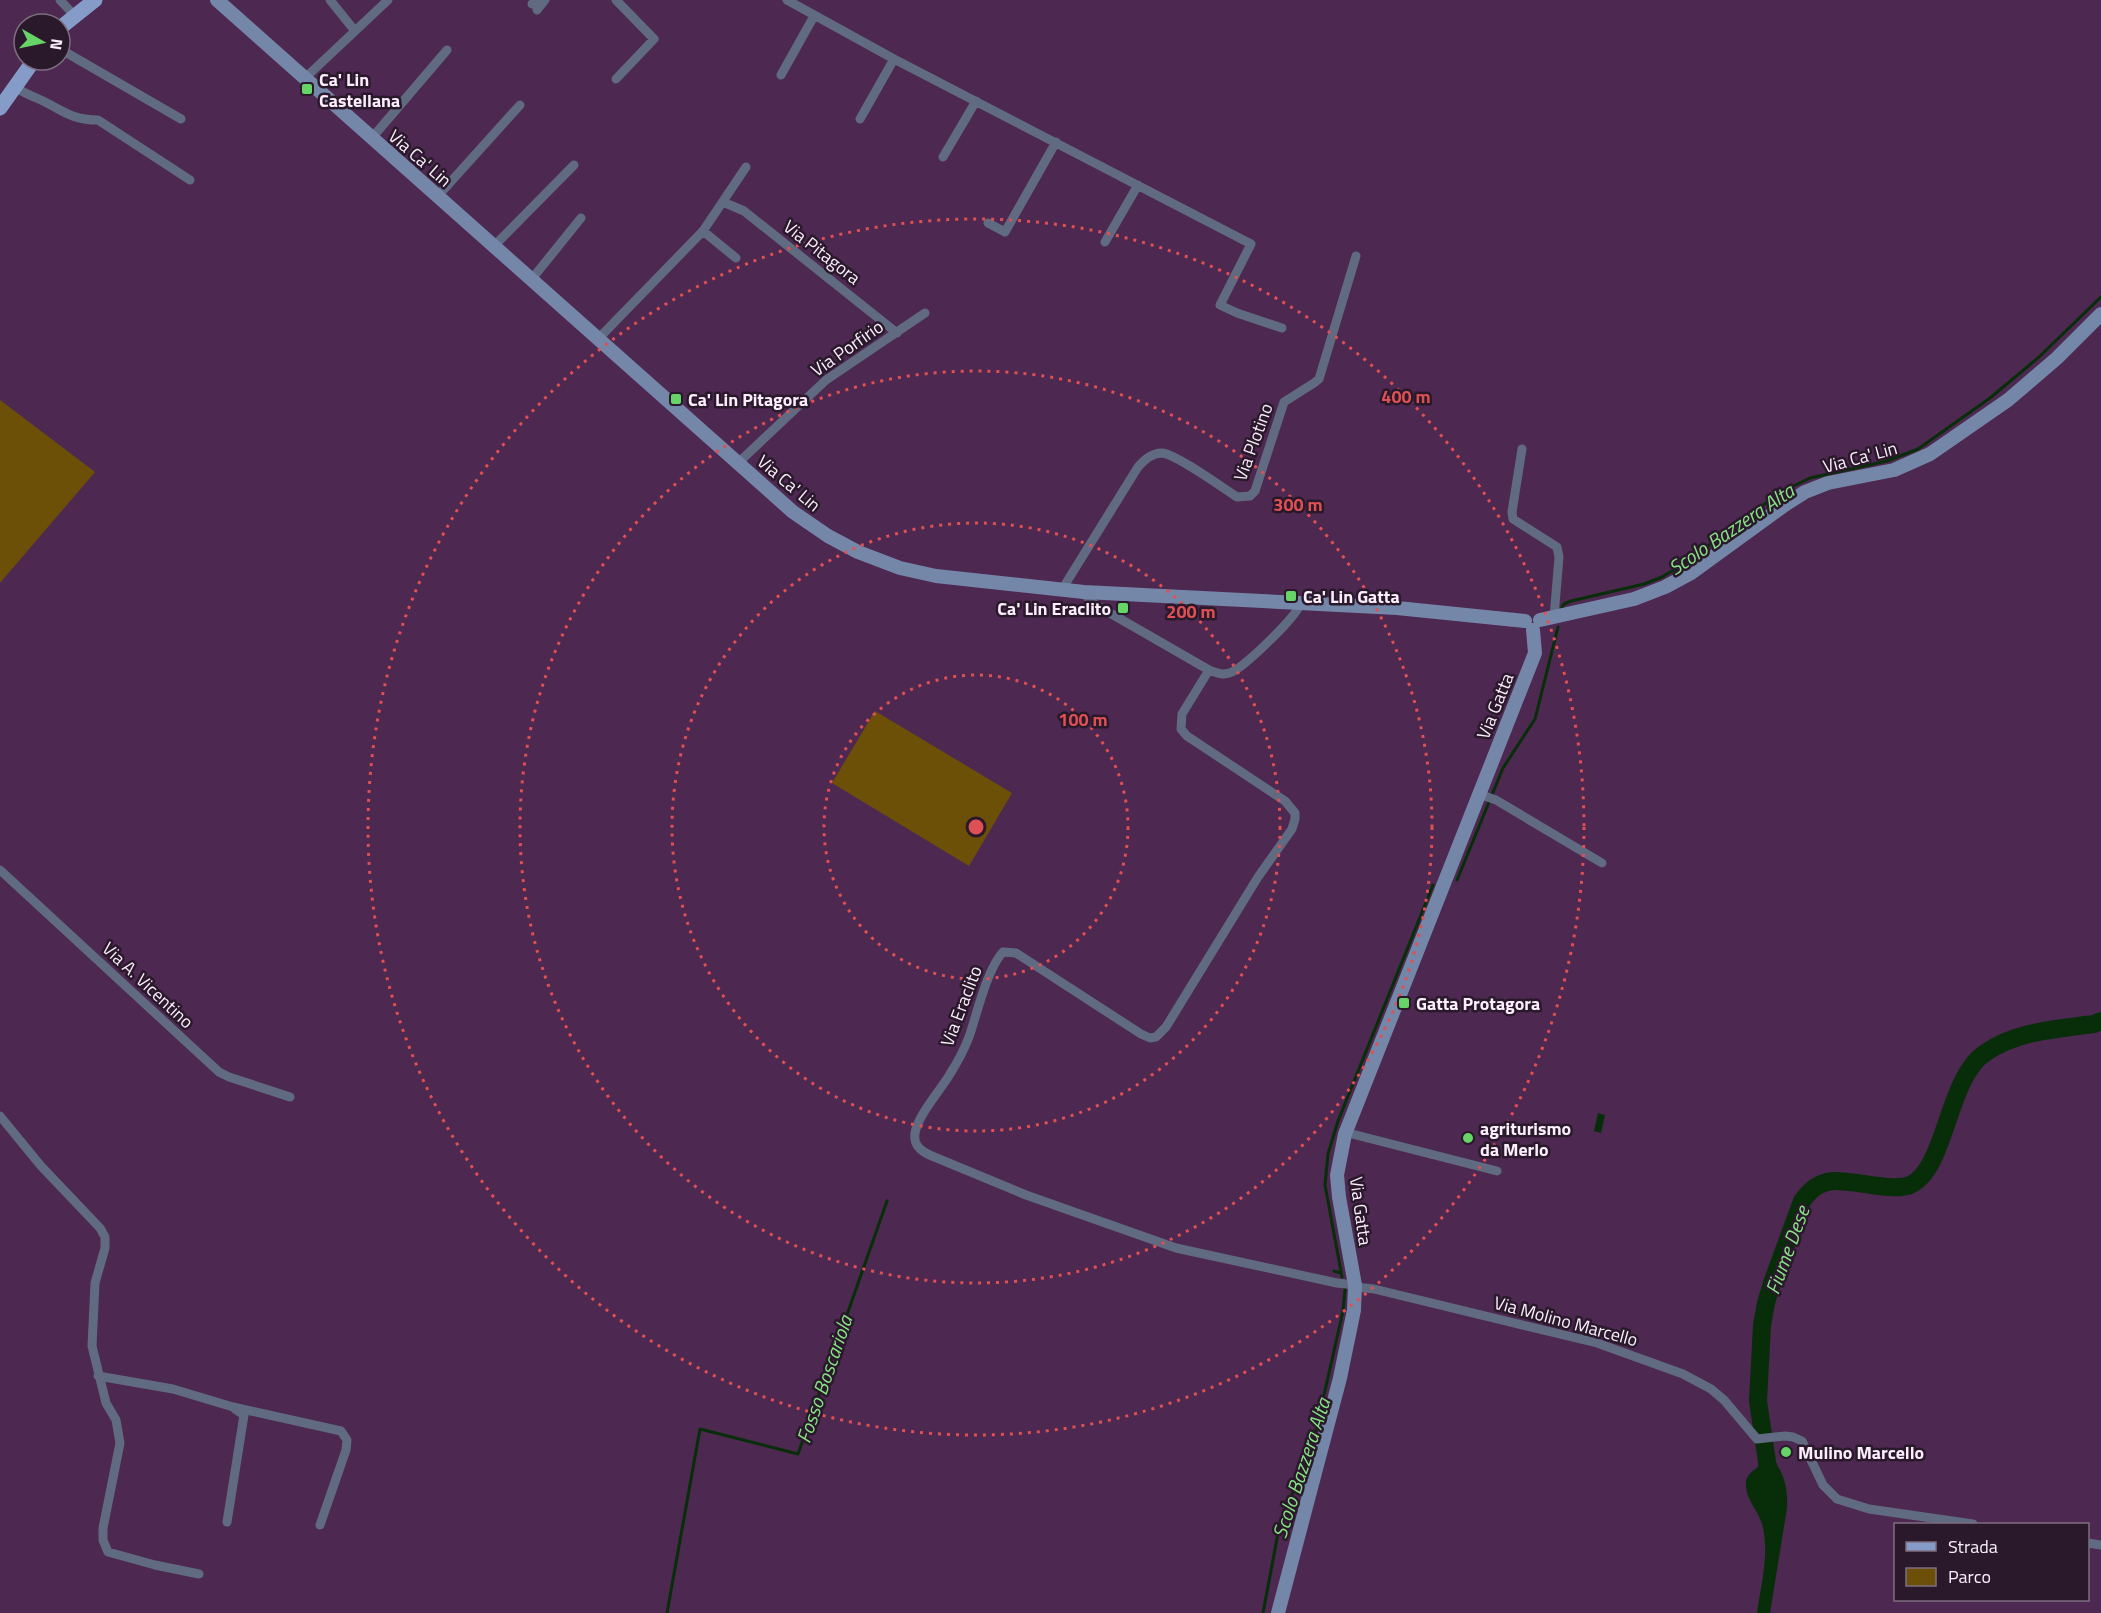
<svg xmlns="http://www.w3.org/2000/svg" width="2101" height="1613" viewBox="0 0 2101 1613" font-family="'Titillium Web',sans-serif">
	<style>
		.green { fill: #6d5007 }
		.water { fill: #072e09 }
		.lines { fill: none; stroke-linecap: round; stroke-linejoin: round }
		.stream { stroke: #072e09; stroke-width: 3 }
		.river { stroke: #072e09; stroke-width: 18 }
		.street { stroke: #606b81; stroke-width: 9 }
		.secondary { stroke: #7587a9; stroke-width: 14 }
		.primary { stroke: #859cc8; stroke-width: 15 }
		.ring { fill: none; stroke: #de5053; stroke-width: 3; stroke-dasharray: 3 6 }
		.poi-dot { fill: #66d466; stroke: #29192b; stroke-width: 2 }
		.labels { text-anchor: middle; dominant-baseline: central; stroke-width: 5; stroke-linejoin: round; paint-order: stroke }
		.poi-label { font-size: 18px; font-weight: bold; fill: #fceefd; stroke: #29192b; text-anchor: start }
		.street-label { font-size: 18px; fill: #fceefd; stroke: #29192b }
		.water-label { font-size: 20px; font-style: italic; fill: #87e384; stroke: #29192b }
		.centre { fill: #de5053; stroke: #29192b; stroke-width: 3 }
		.ring-label { font-size: 18px; text-anchor: middle; font-weight: bold; fill: #de5053; stroke: #29192b; stroke-width: 5; stroke-linejoin: round; paint-order: stroke }
	</style>
	<rect width="100%" height="100%" fill="#4d2851"/>
	<path class="green" d="M 0,400 L 95,472 L 0,583 Z
		M 875,711 L 1012,793 L 969,866 L 832,783 Z"/>
	<path class="water" d="M 1598,1113 L 1605,1115 L 1601,1133 L 1594,1131 Z
		M 1772,1457 C 1784,1474 1788,1487 1787,1508 L 1770,1613 L 1757,1613 C 1761,1584 1770,1553 1762,1524 C 1758,1510 1746,1500 1746,1485 C 1745,1477 1751,1472 1758,1467 L 1759,1460 Z"/>
	<g class="lines">
		<path class="stream" d="M 1560,611 L 1564,604 L 1571,601 L 1644,584 L 1662,577 L 1682,565 L 1781,492 L 1810,478 L 1887,461 L 1918,449 L 1990,398 L 2039,357 L 2101,297
			M 1457,880 L 1503,768 L 1535,719 L 1558,627
			M 1334,1271 L 1341,1273
			M 1342,1277 L 1325,1185 L 1328,1154 L 1338,1121 L 1433,885
			M 667,1613 L 700,1429 L 798,1454 L 887,1201
			M 1263,1613 L 1279,1528 L 1315,1435 L 1343,1311 L 1345,1289"/>
		<path class="river" d="M 1770,1482 L 1758,1401 L 1762,1325 L 1766,1303 L 1772,1283 L 1802,1201 C 1811,1189 1818,1183 1833,1181 C 1854,1180 1892,1192 1910,1185 C 1946,1170 1947,1078 1985,1053 C 2017,1031 2057,1029 2094,1024 L 2101,1021"/>
		<path class="street" d="M 60,0 L 74,15
			M 330,0 L 355,31
			M 787,0 L 894,59 L 1251,244 L 1220,305 L 1237,313 L 1282,328
			M 532,4 L 535,0
			M 537,10 L 545,0
			M 60,49 L 181,119
			M 781,75 L 814,16
			M 304,79 L 388,0
			M 616,79 L 654,39 L 616,0
			M 15,87 C 25,94 35,97 45,102 C 65,112 73,120 98,120 L 190,180
			M 860,119 L 894,59
			M 371,139 L 447,50
			M 943,157 L 976,101
			M 437,197 L 520,105
			M 723,202 L 744,211 L 897,333
			M 988,223 L 1005,232 L 1056,142
			M 703,231 L 736,258
			M 1105,242 L 1138,185
			M 493,247 L 574,165
			M 531,280 L 581,218
			M 598,339 L 703,231 L 746,167
			M 1522,449 L 1512,512 L 1513,519 L 1557,547 L 1559,557 L 1554,617
			M 738,463 L 826,380 L 925,313
			M 1068,590 L 1066,583 L 1138,467 C 1145,459 1152,453 1162,453 C 1176,454 1223,488 1237,497 L 1250,496 L 1255,491 L 1284,402 L 1314,383 L 1319,379 L 1356,256
			M 1084,592 L 1087,597 L 1096,605 L 1209,670 C 1217,673 1224,676 1232,672 C 1246,665 1298,616 1301,602
			M 1209,670 L 1182,714 L 1181,729 L 1187,736 L 1285,801 L 1295,813 L 1295,819 L 1292,829 L 1258,877 L 1166,1027 L 1156,1037 L 1150,1038 L 1141,1034 L 1016,953 L 1003,952 C 987,969 977,1014 969,1037 C 964,1050 957,1063 950,1074 C 940,1091 918,1115 915,1133 C 913,1146 922,1152 932,1156 L 1026,1195 L 1176,1248 L 1337,1283 L 1355,1285
			M 1479,794 L 1496,800 L 1602,863
			M 0,870 L 219,1072 L 229,1077 L 290,1097
			M 0,1116 L 41,1166 L 100,1228 L 105,1237 L 105,1248 L 95,1283 L 92,1346 L 106,1403 L 116,1420 L 120,1443 L 103,1528 L 103,1540 L 108,1552 L 155,1565 L 199,1574
			M 1345,1134 L 1352,1134 L 1497,1171
			M 1355,1287 L 1374,1289 L 1597,1343 L 1683,1374 L 1711,1389 L 1724,1400 L 1757,1439 L 1785,1436 L 1793,1437 L 1802,1441 L 1823,1485 L 1837,1499 L 1869,1509 L 1973,1524
			M 98,1376 L 173,1389 L 233,1407 L 341,1431 L 347,1440 L 346,1450 L 320,1525
			M 227,1522 L 244,1415 L 235,1409
			M 2088,1543 L 2101,1545"/>
		<path class="secondary" d="M 217,0 L 793,512 L 828,536 L 858,552 L 900,568 L 936,576 L 1084,592 L 1397,608 L 1525,621
			M 1540,620 L 1634,599 L 1665,587 L 1691,573 L 1786,504 L 1805,492 L 1828,483 L 1894,470 L 1930,454 L 2008,400 L 2057,358 L 2101,314
			M 1278,1613 L 1340,1378 L 1354,1310 L 1355,1285 L 1339,1197 L 1337,1175 L 1345,1134 L 1535,653 L 1533,630"/>
		<path class="primary" d="M 60,28 L 95,0
			M 0,108 L 34,60"/>
	</g>
	<g class="ring">
		<circle cx="976" cy="827" r="152"/>
		<circle cx="976" cy="827" r="304"/>
		<circle cx="976" cy="827" r="456"/>
		<circle cx="976" cy="827" r="608"/>
	</g>
	<g class="poi-dot">
		<rect x="301" y="83" width="12" height="12" rx="3"/>
		<rect x="670" y="393" width="12" height="12" rx="3"/>
		<rect x="1285" y="590" width="12" height="12" rx="3"/>
		<rect x="1117" y="602" width="12" height="12" rx="3"/>
		<rect x="1398" y="997" width="12" height="12" rx="3"/>
		<circle cx="1468" cy="1138" r="6"/>
		<circle cx="1786" cy="1452" r="6"/>
	</g>
	<g class="labels">
		<g class="poi-label">
			<text x="319" y="79">Ca' Lin<tspan x="319" dy="21">Castellana</tspan></text>
			<text x="688" y="399">Ca' Lin Pitagora</text>
			<text x="1303" y="596">Ca' Lin Gatta</text>
			<text x="1111" y="608" text-anchor="end">Ca' Lin Eraclito</text>
			<text x="1416" y="1003">Gatta Protagora</text>
			<text x="1480" y="1128">agriturismo<tspan x="1480" dy="21">da Merlo</tspan></text>
			<text x="1798" y="1452">Mulino Marcello</text>
		</g>
		<g class="street-label">
			<text transform="translate(420 158) rotate(41)">Via Ca' Lin</text>
			<text transform="translate(822 252) rotate(38)">Via Pitagora</text>
			<text transform="translate(847 348) rotate(-35)">Via Porfirio</text>
			<text transform="translate(1253 442) rotate(-70)">Via Plotino</text>
			<text transform="translate(1860 457) rotate(-15)">Via Ca' Lin</text>
			<text transform="translate(789 483) rotate(40)">Via Ca' Lin</text>
			<text transform="translate(1495 706) rotate(-68)">Via Gatta</text>
			<text transform="translate(148 985) rotate(43)">Via A. Vicentino</text>
			<text transform="translate(961 1006) rotate(-69)">Via Eraclito</text>
			<text transform="translate(1361 1211) rotate(82)">Via Gatta</text>
			<text transform="translate(1566 1321) rotate(15)">Via Molino Marcello</text>
		</g>
		<g class="water-label">
			<text transform="translate(1731 529) rotate(-34)">Scolo Bazzera Alta</text>
			<text transform="translate(1787 1250) rotate(-70)">Fiume Dese</text>
			<text transform="translate(824 1379) rotate(-71)">Fosso Boscariola</text>
			<text transform="translate(1301 1468) rotate(-72)">Scolo Bazzera Alta</text>
		</g>
	</g>
	<circle cx="976" cy="827" r="9" class="centre"/>
	<g class="ring-label">
		<text x="1406" y="403">400 m</text>
		<text x="1298" y="511">300 m</text>
		<text x="1191" y="618">200 m</text>
		<text x="1083" y="726">100 m</text>
	</g>
	<rect x="1894" y="1523" width="195" height="78" fill="#29192b" stroke="#7d6e7f" stroke-width="1.5"/>
	<rect x="1906" y="1542" width="30" height="9" fill="#859cc8" stroke="#7d6e7f" stroke-width="1.5"/>
	<text x="1948" y="1553" font-size="18" fill="#fceefd">Strada</text>
	<rect x="1906" y="1568" width="30" height="18" fill="#6d5007" stroke="#7d6e7f" stroke-width="1.5"/>
	<text x="1948" y="1583" font-size="18" fill="#fceefd">Parco</text>
	<g transform="translate(42 42) rotate(99)"><circle r="28" fill="#29192b" stroke="#7d6e7f" stroke-width="1.5"/>
	<path d="M0-4.5L10 22L0 15L-10 22Z" fill="#66d466"/>
	<text y="-9" font-size="16" font-weight="bold" text-anchor="middle" fill="#fceefd">N</text>
	</g>
</svg>
